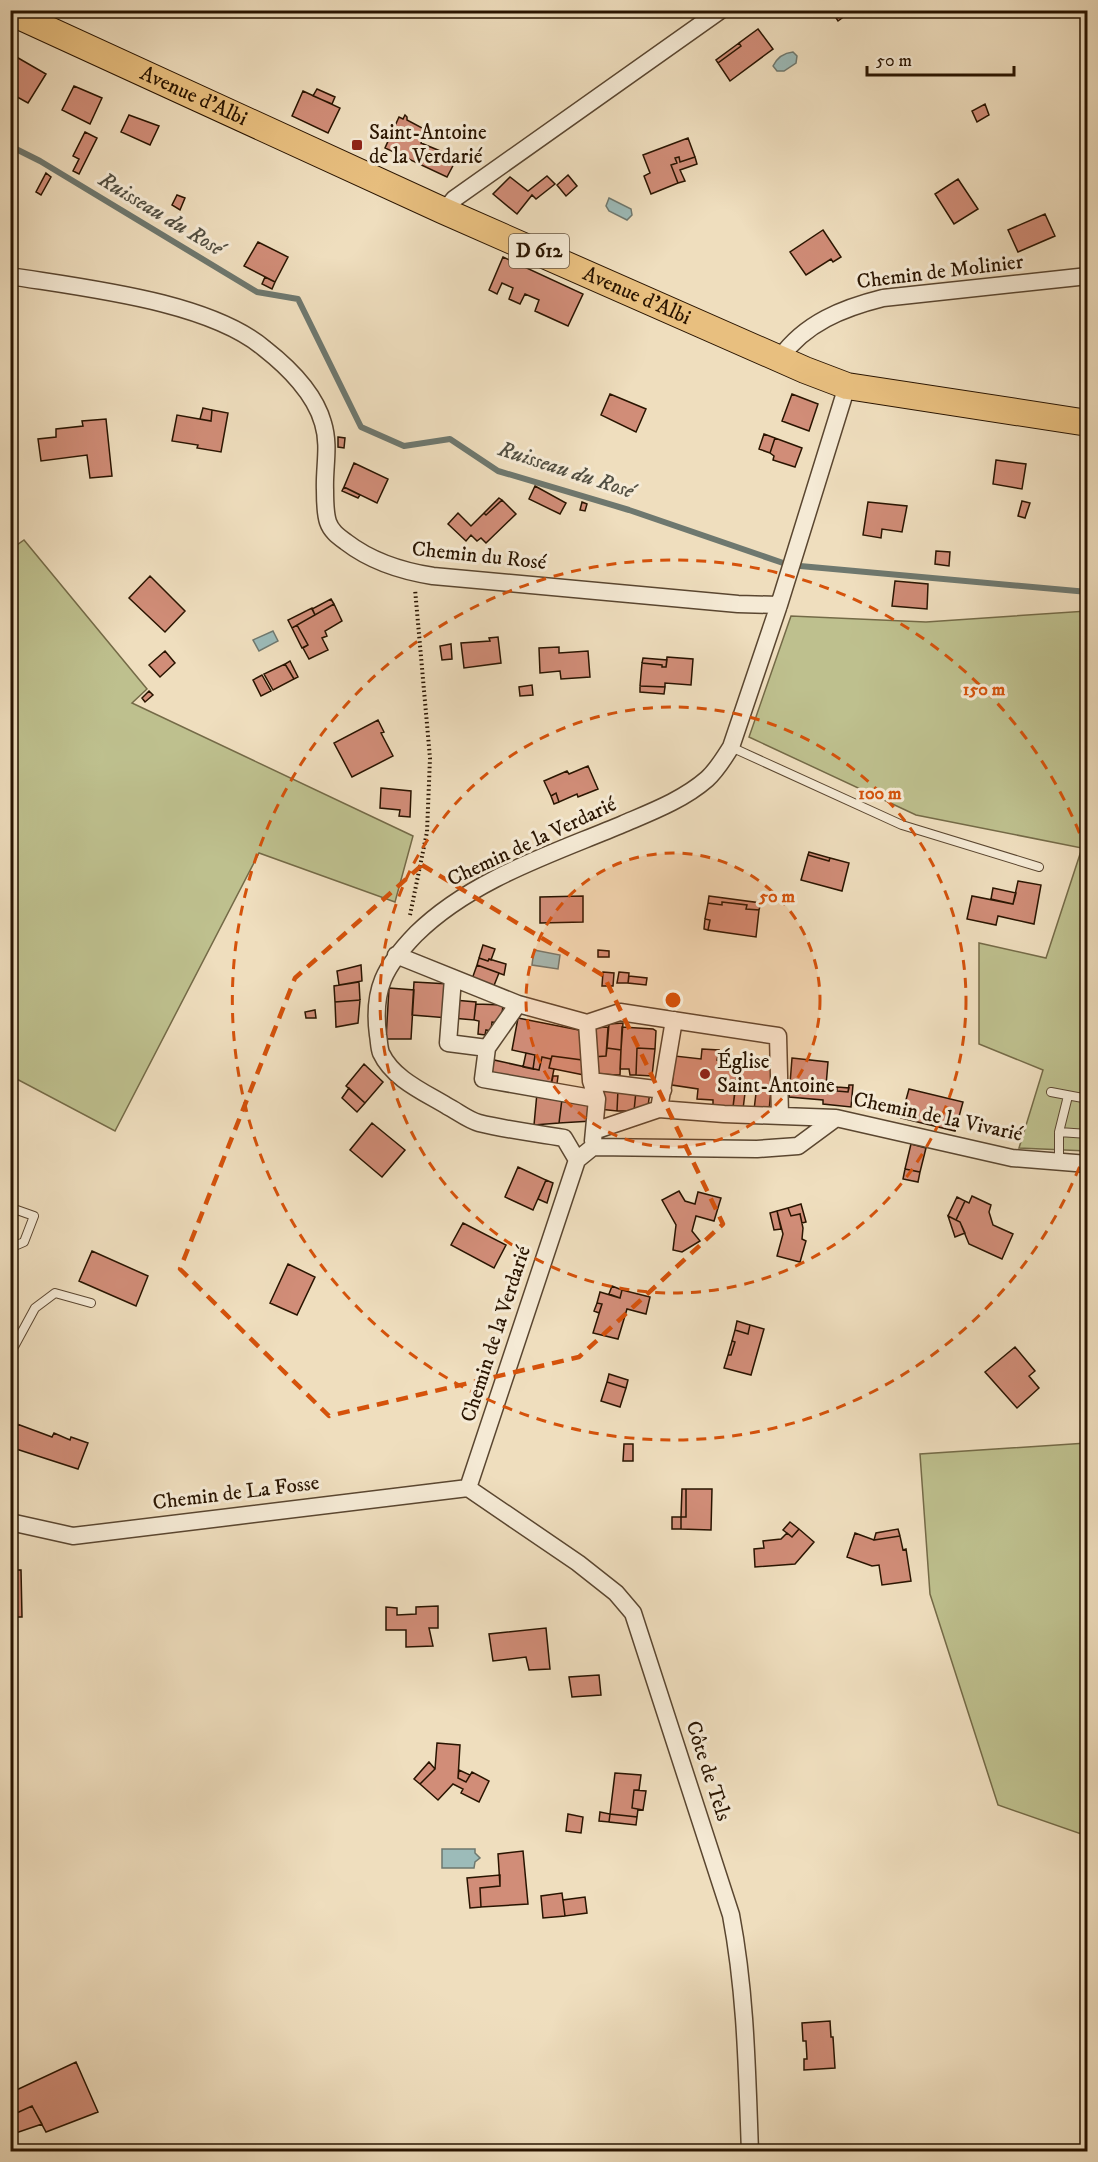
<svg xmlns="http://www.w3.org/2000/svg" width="1098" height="2162" viewBox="0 0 1098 2162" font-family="'IM FELL DW Pica',serif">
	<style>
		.green { fill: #bec08e; stroke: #746a47; stroke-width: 1.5 }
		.water { fill: #9cbbb9; stroke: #6e786f; stroke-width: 1.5 }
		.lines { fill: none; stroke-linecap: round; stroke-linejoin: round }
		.stream { stroke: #6e786f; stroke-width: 6 }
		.building { fill: #d18d78; stroke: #291400; stroke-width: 1.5 }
		.service-casing { stroke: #5a4630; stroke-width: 10 }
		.minor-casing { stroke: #5a4630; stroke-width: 19 }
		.primary-casing { stroke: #291400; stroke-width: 28 }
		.path { stroke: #291400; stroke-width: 4; stroke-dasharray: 1.5 3; stroke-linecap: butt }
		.service { stroke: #f5ead5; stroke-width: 8 }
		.minor { stroke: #f5ead5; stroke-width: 16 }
		.primary { stroke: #e8bf7f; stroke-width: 26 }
		.marked { fill: none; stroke: #d5520b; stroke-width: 4.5; stroke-dasharray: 12 8; stroke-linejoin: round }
		.ring { fill: none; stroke: #d5520b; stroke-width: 3; stroke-dasharray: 10 8 }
		.poi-dot { fill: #8f2418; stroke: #f5ead5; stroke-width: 2 }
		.labels { text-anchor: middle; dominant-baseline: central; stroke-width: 6; stroke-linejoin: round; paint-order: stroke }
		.shield { fill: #f5ead5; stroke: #665440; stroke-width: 1.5 }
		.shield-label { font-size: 20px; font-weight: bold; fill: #291400 }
		.street-label { font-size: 21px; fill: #291400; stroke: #f5ead5 }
		.poi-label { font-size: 21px; fill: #291400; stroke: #f5ead5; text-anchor: start }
		.water-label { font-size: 22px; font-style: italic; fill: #514e41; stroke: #f5ead5 }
		.centre { fill: #d5520b; stroke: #f5ead5; stroke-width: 3 }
		.ring-label { font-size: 18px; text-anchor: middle; font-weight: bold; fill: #d5520b; stroke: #f5ead5; stroke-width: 6; stroke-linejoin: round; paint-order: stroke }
	</style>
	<rect width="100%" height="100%" fill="#efdebe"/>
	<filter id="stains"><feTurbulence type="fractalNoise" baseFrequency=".00333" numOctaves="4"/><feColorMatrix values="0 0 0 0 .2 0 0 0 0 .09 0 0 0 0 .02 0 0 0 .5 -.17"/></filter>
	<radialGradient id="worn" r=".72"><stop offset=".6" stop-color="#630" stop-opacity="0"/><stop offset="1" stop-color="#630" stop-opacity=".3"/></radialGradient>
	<path class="green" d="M 24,540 L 147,689 L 132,703 L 413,836 L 395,902 L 259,853 L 115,1131 L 11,1076 L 10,550 Z
		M 1087,611 L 1087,1151 L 1019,1148 L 1043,1070 L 979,1044 L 979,943 L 1046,958 L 1082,848 L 916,815 L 749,737 L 791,616 L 926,622 Z
		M 1087,1443 L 1088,1443 L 1087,1836 L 998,1805 L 930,1594 L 920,1454 Z"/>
	<path class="water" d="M 793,52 L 797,56 L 796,63 L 784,71 L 777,71 L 773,66 C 777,58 783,53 793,52 Z
		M 609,198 L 631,209 L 632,215 L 627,220 L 609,211 L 606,206 Z
		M 273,631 L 278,641 L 259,651 L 253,640 Z
		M 534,950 L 560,955 L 558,969 L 532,965 Z
		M 442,1849 L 475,1849 L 475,1853 L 480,1858 L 475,1862 L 474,1868 L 442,1868 Z"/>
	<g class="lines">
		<path class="stream" d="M 10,146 L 40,161 L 257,292 L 298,299 L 361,427 L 404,446 L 450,439 L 498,471 L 629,510 L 789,565 L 1088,592"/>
	</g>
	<path class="building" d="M 831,10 L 853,10 L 838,21 Z
		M 758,29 L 773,49 L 730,81 L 718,63 L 741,46 L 739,43 Z
		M 739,43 L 741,46 L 718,63 L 716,60 Z
		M 13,55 L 46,74 L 28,103 L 10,93 L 10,59 Z
		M 74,86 L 102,98 L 90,124 L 62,110 Z
		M 317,89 L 335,97 L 332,104 L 313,96 Z
		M 303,91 L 340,108 L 328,133 L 292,116 Z
		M 985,104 L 989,115 L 977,122 L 972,111 Z
		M 129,115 L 159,126 L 150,145 L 121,132 Z
		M 405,115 L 407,117 L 407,120 L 426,130 L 421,143 L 457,158 L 447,177 L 385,148 L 399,117 L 403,119 Z
		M 85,132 L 97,138 L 79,174 L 73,171 L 79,159 L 73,156 Z
		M 688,138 L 695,157 L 680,162 L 679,157 L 675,158 L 677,163 L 671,165 L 678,183 L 651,194 L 644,176 L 650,173 L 643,155 Z
		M 679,157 L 680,162 L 695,157 L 697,164 L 680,170 L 685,181 L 678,183 L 671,165 L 677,163 L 675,158 Z
		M 46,173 L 51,177 L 41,195 L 36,192 Z
		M 568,175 L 577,186 L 566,196 L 557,185 Z
		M 547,176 L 555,184 L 536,199 L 532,195 L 517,214 L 493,194 L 510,177 L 528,191 Z
		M 958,179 L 978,209 L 954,224 L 935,194 Z
		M 1088,189 L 1088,205 L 1082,192 Z
		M 177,195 L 185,198 L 180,210 L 172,205 Z
		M 1045,214 L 1055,236 L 1018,252 L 1008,230 Z
		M 823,230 L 841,257 L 833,262 L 831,259 L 806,275 L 790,252 Z
		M 258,242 L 288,257 L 275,282 L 244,266 Z
		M 503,257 L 583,294 L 568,326 L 535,311 L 539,300 L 525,294 L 520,304 L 509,299 L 513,288 L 502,283 L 497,294 L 489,290 Z
		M 265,277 L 275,282 L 272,289 L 262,284 Z
		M 610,394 L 646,409 L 636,432 L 601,415 Z
		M 792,394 L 818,404 L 809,431 L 782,421 Z
		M 203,408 L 212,410 L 211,421 L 200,419 Z
		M 212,410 L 228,413 L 221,452 L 197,448 L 198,445 L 172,441 L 177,415 L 211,421 Z
		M 106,419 L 112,476 L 90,478 L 87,455 L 41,461 L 38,439 L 56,437 L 56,429 L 83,426 L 82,421 Z
		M 764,434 L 775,438 L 770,453 L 759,449 Z
		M 338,437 L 345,438 L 344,448 L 338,447 Z
		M 775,438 L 802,448 L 795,467 L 773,460 L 774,456 L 770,453 Z
		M 996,460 L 1026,464 L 1022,489 L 993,484 Z
		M 354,463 L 388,479 L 377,503 L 344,487 Z
		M 535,486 L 566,503 L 560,514 L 529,499 Z
		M 344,487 L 360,495 L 358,498 L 342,491 Z
		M 499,498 L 502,500 L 486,515 L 484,513 Z
		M 502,500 L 516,514 L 486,543 L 481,538 L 477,541 L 471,535 L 466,541 L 448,524 L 458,513 L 471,526 L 484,513 L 486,515 Z
		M 1022,501 L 1030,503 L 1025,518 L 1018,516 Z
		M 582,502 L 587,504 L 585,511 L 580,510 Z
		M 868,502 L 907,506 L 902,532 L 882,529 L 881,538 L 863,535 Z
		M 936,551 L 950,552 L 949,566 L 935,564 Z
		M 150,576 L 185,611 L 165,632 L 129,598 Z
		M 895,581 L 928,584 L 927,609 L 892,606 Z
		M 331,599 L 334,604 L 315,615 L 312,609 Z
		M 334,604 L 342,621 L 325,631 L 327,636 L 322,638 L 328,650 L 309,659 L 303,648 L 308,645 L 297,625 Z
		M 312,608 L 315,615 L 292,628 L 288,620 Z
		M 297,625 L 308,645 L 302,648 L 292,628 Z
		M 498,637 L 501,663 L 464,668 L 461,643 L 490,641 L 489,638 Z
		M 451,644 L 452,659 L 442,660 L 440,646 Z
		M 559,647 L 559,653 L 588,651 L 590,677 L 561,679 L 560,671 L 540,673 L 539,648 Z
		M 165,651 L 175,663 L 160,677 L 149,665 Z
		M 667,657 L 693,659 L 691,685 L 665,683 L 665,687 L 640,686 L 642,663 L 662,665 L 662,667 L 666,667 Z
		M 643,658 L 667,660 L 666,667 L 662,667 L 662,665 L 642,663 Z
		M 290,661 L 298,677 L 294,679 L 285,664 Z
		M 285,664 L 294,679 L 273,690 L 264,674 Z
		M 262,675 L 271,691 L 261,696 L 253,680 Z
		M 532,685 L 533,695 L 520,696 L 519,687 Z
		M 640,686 L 665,687 L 664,694 L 640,692 Z
		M 149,691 L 153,695 L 145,702 L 142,698 Z
		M 378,720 L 384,732 L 381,733 L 393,756 L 352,777 L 334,743 Z
		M 588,766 L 598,789 L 578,797 L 577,794 L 559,802 L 556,793 L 551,796 L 544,781 L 567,771 L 569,774 Z
		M 381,788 L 411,791 L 410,817 L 399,816 L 400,810 L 380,808 Z
		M 556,793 L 559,802 L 554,804 L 551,796 Z
		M 809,852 L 830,858 L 829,861 L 808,855 Z
		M 808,855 L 829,861 L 830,858 L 849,863 L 842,891 L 801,880 Z
		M 1018,881 L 1041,885 L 1034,924 L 998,916 L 996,925 L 967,919 L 972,896 L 1013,904 Z
		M 993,888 L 1016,893 L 1013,904 L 991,899 Z
		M 583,896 L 583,922 L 540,923 L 540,897 Z
		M 709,896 L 761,903 L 759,910 L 746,909 L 747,905 L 722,902 L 722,905 L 708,903 Z
		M 722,902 L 747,905 L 746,909 L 759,910 L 756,937 L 708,930 L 710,920 L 705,919 L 708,903 L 722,905 Z
		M 705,919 L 710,920 L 708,930 L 704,929 Z
		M 483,945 L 495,949 L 491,960 L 489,959 L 488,961 L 479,958 Z
		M 598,950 L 609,951 L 609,957 L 598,957 Z
		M 479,958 L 488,961 L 489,959 L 506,964 L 504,975 L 477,965 Z
		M 361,965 L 362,981 L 339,985 L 337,971 Z
		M 477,965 L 499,973 L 493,988 L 472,979 Z
		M 603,972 L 614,973 L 613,986 L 602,986 Z
		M 619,972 L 629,973 L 628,983 L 617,983 Z
		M 629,976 L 647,978 L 646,985 L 628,983 Z
		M 359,982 L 360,1000 L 335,1002 L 334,986 Z
		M 414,982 L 449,984 L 448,1018 L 412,1015 Z
		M 389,988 L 414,990 L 411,1039 L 386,1039 Z
		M 360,1000 L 358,1023 L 336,1027 L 335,1002 Z
		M 454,1000 L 476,1002 L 474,1020 L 452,1018 Z
		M 476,1004 L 503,1005 L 501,1023 L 492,1022 L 491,1031 L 486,1030 L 485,1035 L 478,1034 L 479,1021 L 474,1020 Z
		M 315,1010 L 316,1018 L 306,1018 L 305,1012 Z
		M 518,1018 L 584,1031 L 582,1060 L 552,1056 L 551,1059 L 542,1057 L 539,1070 L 533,1069 L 535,1055 L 512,1050 Z
		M 623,1023 L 621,1050 L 607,1048 L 609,1024 Z
		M 608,1027 L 606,1056 L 592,1057 L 592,1028 Z
		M 622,1027 L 653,1029 L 656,1031 L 655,1049 L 637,1048 L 636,1075 L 630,1075 L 629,1069 L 620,1069 Z
		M 607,1048 L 621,1050 L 620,1075 L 595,1074 L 592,1057 L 606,1056 Z
		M 637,1048 L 655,1049 L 652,1076 L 636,1075 Z
		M 702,1049 L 719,1050 L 717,1060 L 738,1063 L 733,1107 L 713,1105 L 713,1100 L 697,1099 L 698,1089 L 672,1085 L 675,1056 L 701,1059 Z
		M 526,1053 L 535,1055 L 533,1069 L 523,1067 Z
		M 552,1056 L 582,1060 L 584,1075 L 549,1068 Z
		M 542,1057 L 551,1059 L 549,1068 L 554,1069 L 551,1084 L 490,1076 L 494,1060 L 539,1070 Z
		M 792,1058 L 828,1062 L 826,1086 L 837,1087 L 837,1091 L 848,1092 L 849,1085 L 853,1085 L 851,1107 L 823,1104 L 823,1100 L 789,1097 Z
		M 738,1063 L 773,1067 L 769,1111 L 754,1110 L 756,1093 L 735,1092 Z
		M 364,1064 L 383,1082 L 365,1103 L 346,1086 Z
		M 553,1076 L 558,1076 L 557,1084 L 551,1086 Z
		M 600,1087 L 618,1089 L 617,1111 L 599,1109 Z
		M 837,1087 L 849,1088 L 848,1092 L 837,1091 Z
		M 349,1088 L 365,1103 L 357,1112 L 342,1098 Z
		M 618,1089 L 636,1091 L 634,1111 L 617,1111 Z
		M 909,1089 L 963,1102 L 955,1131 L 901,1118 Z
		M 636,1091 L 650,1092 L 648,1106 L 634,1111 Z
		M 735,1092 L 745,1093 L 743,1109 L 733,1107 Z
		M 537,1093 L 562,1099 L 559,1123 L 534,1125 Z
		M 562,1099 L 593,1102 L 592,1121 L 559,1123 Z
		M 372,1123 L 405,1150 L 382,1177 L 350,1150 Z
		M 911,1144 L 926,1148 L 920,1172 L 905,1169 Z
		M 518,1167 L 546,1180 L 533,1210 L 505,1197 Z
		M 10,1169 L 13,1169 L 11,1186 L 15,1187 L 14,1197 L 10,1197 Z
		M 905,1169 L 920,1172 L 918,1182 L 903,1179 Z
		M 546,1180 L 553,1183 L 547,1203 L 538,1199 Z
		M 679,1191 L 685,1201 L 695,1204 L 698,1192 L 721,1198 L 714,1221 L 696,1216 L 692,1231 L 700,1241 L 682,1252 L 673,1250 L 676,1225 L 662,1200 Z
		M 972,1196 L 991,1205 L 989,1212 L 993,1225 L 1013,1234 L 1002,1259 L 969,1244 L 960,1222 L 956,1220 L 965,1201 L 969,1203 Z
		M 957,1197 L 965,1201 L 956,1220 L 948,1216 Z
		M 801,1204 L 806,1222 L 802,1223 L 800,1214 L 791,1216 L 788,1208 Z
		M 788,1208 L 791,1216 L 800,1214 L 803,1228 L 802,1239 L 806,1241 L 800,1262 L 777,1256 L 783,1234 L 777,1211 Z
		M 777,1211 L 781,1229 L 774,1230 L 770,1213 Z
		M 948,1216 L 960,1222 L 965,1233 L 955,1237 Z
		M 463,1223 L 506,1245 L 494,1268 L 451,1245 Z
		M 92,1251 L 148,1276 L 136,1306 L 79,1281 Z
		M 288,1264 L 315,1277 L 297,1315 L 270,1303 Z
		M 612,1286 L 622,1290 L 620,1298 L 609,1294 Z
		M 622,1290 L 650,1297 L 646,1314 L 627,1309 L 618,1339 L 593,1333 L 602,1304 L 597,1303 L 600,1292 L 620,1298 Z
		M 597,1303 L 602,1304 L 599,1313 L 594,1311 Z
		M 737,1321 L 750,1325 L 748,1334 L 735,1330 Z
		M 750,1325 L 764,1329 L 751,1375 L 724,1368 L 728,1355 L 731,1355 L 735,1342 L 732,1341 L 735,1330 L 748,1334 Z
		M 732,1341 L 735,1342 L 731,1355 L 728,1355 Z
		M 1015,1347 L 1035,1371 L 1029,1376 L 1039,1388 L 1017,1408 L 985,1372 Z
		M 609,1374 L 628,1380 L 626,1388 L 607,1382 Z
		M 607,1382 L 626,1388 L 620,1407 L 601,1401 Z
		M 17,1424 L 52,1437 L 54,1433 L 70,1440 L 71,1437 L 88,1443 L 78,1469 L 10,1447 Z
		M 624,1444 L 633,1444 L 633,1461 L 623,1461 Z
		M 682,1489 L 686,1489 L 686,1517 L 681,1517 Z
		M 686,1489 L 712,1489 L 711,1530 L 681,1529 L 681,1517 L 686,1517 Z
		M 672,1517 L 681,1517 L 681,1529 L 672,1529 Z
		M 790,1522 L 799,1529 L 792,1537 L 783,1530 Z
		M 799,1529 L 814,1542 L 795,1564 L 755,1567 L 754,1549 L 764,1548 L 763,1541 L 781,1539 L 787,1533 L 792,1537 Z
		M 898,1529 L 900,1536 L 874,1540 L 876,1533 Z
		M 855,1533 L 874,1540 L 900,1536 L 903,1550 L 906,1549 L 911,1581 L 882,1585 L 879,1565 L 872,1566 L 847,1557 Z
		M 10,1570 L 21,1570 L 22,1617 L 10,1617 Z
		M 438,1606 L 438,1628 L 429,1628 L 433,1646 L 406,1647 L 406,1630 L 386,1630 L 386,1607 L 397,1608 L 397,1615 L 416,1614 L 416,1607 Z
		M 546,1628 L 550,1669 L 529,1670 L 526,1657 L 493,1661 L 489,1634 Z
		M 599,1675 L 601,1695 L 572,1697 L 569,1677 Z
		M 437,1743 L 460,1745 L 458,1778 L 466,1782 L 472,1772 L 489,1781 L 479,1802 L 461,1793 L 463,1789 L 453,1784 L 438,1800 L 420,1784 L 435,1769 Z
		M 429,1762 L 435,1769 L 420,1784 L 414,1779 Z
		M 459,1770 L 470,1775 L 466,1782 L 458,1778 Z
		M 615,1773 L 641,1775 L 639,1790 L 634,1790 L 632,1808 L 638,1809 L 637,1817 L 610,1814 Z
		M 634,1790 L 646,1791 L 643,1810 L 632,1808 Z
		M 600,1812 L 610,1814 L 609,1822 L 599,1821 Z
		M 568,1814 L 583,1817 L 581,1833 L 566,1831 Z
		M 610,1814 L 637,1817 L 636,1825 L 609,1822 Z
		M 523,1851 L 528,1904 L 481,1907 L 480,1888 L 500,1886 L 498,1854 Z
		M 500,1875 L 500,1886 L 480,1888 L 481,1907 L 470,1908 L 467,1878 Z
		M 562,1893 L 565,1916 L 543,1918 L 541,1896 Z
		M 585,1897 L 587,1913 L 565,1916 L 563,1900 Z
		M 830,2021 L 831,2037 L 833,2037 L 835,2068 L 804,2070 L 804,2059 L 807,2059 L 806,2041 L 803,2041 L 802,2023 Z
		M 76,2062 L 98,2112 L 46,2132 L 32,2106 L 10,2116 L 10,2093 Z
		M 32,2106 L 42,2124 L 10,2135 L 10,2116 Z"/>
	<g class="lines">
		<g class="service-casing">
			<path id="service" d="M 10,426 L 13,453 L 10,461
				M 731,747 L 902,825 L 1039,867
				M 1051,1092 L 1088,1099
				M 1059,1132 L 1068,1096
				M 1059,1162 L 1059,1132 L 1088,1134
				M 10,1248 L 24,1242 L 34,1216 L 17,1210
				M 10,1354 L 35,1308 L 55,1293 L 91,1303"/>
		</g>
		<g class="minor-casing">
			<path id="minor" d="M 444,211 L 454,199 L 721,10
				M 10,276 C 83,288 209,301 265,349 C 288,367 315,394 323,423 C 330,446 324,467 325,490 C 325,500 325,513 328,522 C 331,531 338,536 346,542 C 372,562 401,571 433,576 L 738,604 L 779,605
				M 780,358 C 805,323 843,308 883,298 L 1088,276
				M 396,955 L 518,1004 L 587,1023 L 620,1012 L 778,1036 L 780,1115
				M 453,978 L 448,1043 L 487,1048
				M 518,1004 L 487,1048 L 483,1079 L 597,1099
				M 587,1023 L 591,1081 L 597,1099 L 593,1141
				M 591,1081 L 663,1090
				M 659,1109 L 674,1020
				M 594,1131 L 659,1109 L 724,1114 L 836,1118
				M 577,1160 L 593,1147 L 757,1149 L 798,1146 L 836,1118 L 1012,1158 L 1088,1164
				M 468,1488 L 577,1160 L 564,1138 C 536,1133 507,1130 479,1123 C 468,1120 457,1111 447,1106 C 424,1092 393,1079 381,1053 C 379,1048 379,1040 378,1035 C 372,989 385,966 416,934 C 472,879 552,854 623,824 C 651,812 683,800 707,779 C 717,770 724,758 731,747 L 779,605 L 847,386
				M 468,1488 L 578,1563 L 616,1593 L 633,1613 L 731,1915 C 746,1994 747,2072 750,2152
				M 10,1522 L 73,1536 L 468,1488"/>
		</g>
		<g class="primary-casing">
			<g id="primary">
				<path id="s1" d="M 10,12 L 444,211 L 805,370 L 847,386 L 1088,423"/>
			</g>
		</g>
		<path class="path" d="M 410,915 L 427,832 L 430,758 L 415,589"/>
		<use href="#service" class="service"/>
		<use href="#minor" class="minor"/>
		<use href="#primary" class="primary"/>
	</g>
	<path class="marked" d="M 422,865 L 604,976 L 723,1224 L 579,1357 L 329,1416 L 180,1269 L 295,978 Z"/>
	<circle cx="673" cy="1000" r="147" fill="#d5520b" fill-opacity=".12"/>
	<g class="ring">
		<circle cx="673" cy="1000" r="147"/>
		<circle cx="673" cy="1000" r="293"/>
		<path d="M1086 1150A440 440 0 1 1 1086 850"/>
	</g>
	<g class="poi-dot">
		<rect x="351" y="139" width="12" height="12" rx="3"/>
		<circle cx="705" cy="1074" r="6"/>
	</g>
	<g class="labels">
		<rect class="shield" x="509" y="234" width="60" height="34" rx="4.5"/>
		<g class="shield-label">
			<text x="539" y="251">D 612</text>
		</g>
		<g class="street-label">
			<text stroke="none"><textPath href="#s1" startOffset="202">Avenue d'Albi</textPath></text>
			<text transform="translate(940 272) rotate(-7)">Chemin de Molinier</text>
			<text stroke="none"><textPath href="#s1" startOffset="688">Avenue d'Albi</textPath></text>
			<text transform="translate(479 556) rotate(6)">Chemin du Rosé</text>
			<text transform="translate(532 842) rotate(-25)">Chemin de la Verdarié</text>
			<text transform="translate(938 1117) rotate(12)">Chemin de la Vivarié</text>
			<text transform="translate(496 1334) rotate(-72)">Chemin de la Verdarié</text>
			<text transform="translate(236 1493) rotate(-7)">Chemin de La Fosse</text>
			<text transform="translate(708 1771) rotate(72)">Côte de Tels</text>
		</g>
		<g class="poi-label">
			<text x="369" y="133">Saint-Antoine<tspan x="369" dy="24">de la Verdarié</tspan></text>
			<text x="717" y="1062">Église<tspan x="717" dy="24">Saint-Antoine</tspan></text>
		</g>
		<g class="water-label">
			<text transform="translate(161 214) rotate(31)">Ruisseau du Rosé</text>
			<text transform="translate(566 470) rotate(18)">Ruisseau du Rosé</text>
		</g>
	</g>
	<circle cx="673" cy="1000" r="9" class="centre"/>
	<g class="ring-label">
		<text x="984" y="695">150 m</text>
		<text x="880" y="799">100 m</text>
		<text x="777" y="902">50 m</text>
	</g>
	<rect width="1098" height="2162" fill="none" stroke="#efdebe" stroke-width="36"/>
	<rect x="12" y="12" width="1074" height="2138" fill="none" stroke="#291400" stroke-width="3"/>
	<rect x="18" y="18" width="1062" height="2126" fill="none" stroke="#291400" stroke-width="1.5"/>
	<path d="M867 66v9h147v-9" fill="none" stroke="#291400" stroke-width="3"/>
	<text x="876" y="66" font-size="18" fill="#291400" stroke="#f5ead5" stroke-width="4.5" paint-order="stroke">50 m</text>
	<rect width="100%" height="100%" filter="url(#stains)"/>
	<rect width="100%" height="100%" fill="url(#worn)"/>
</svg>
